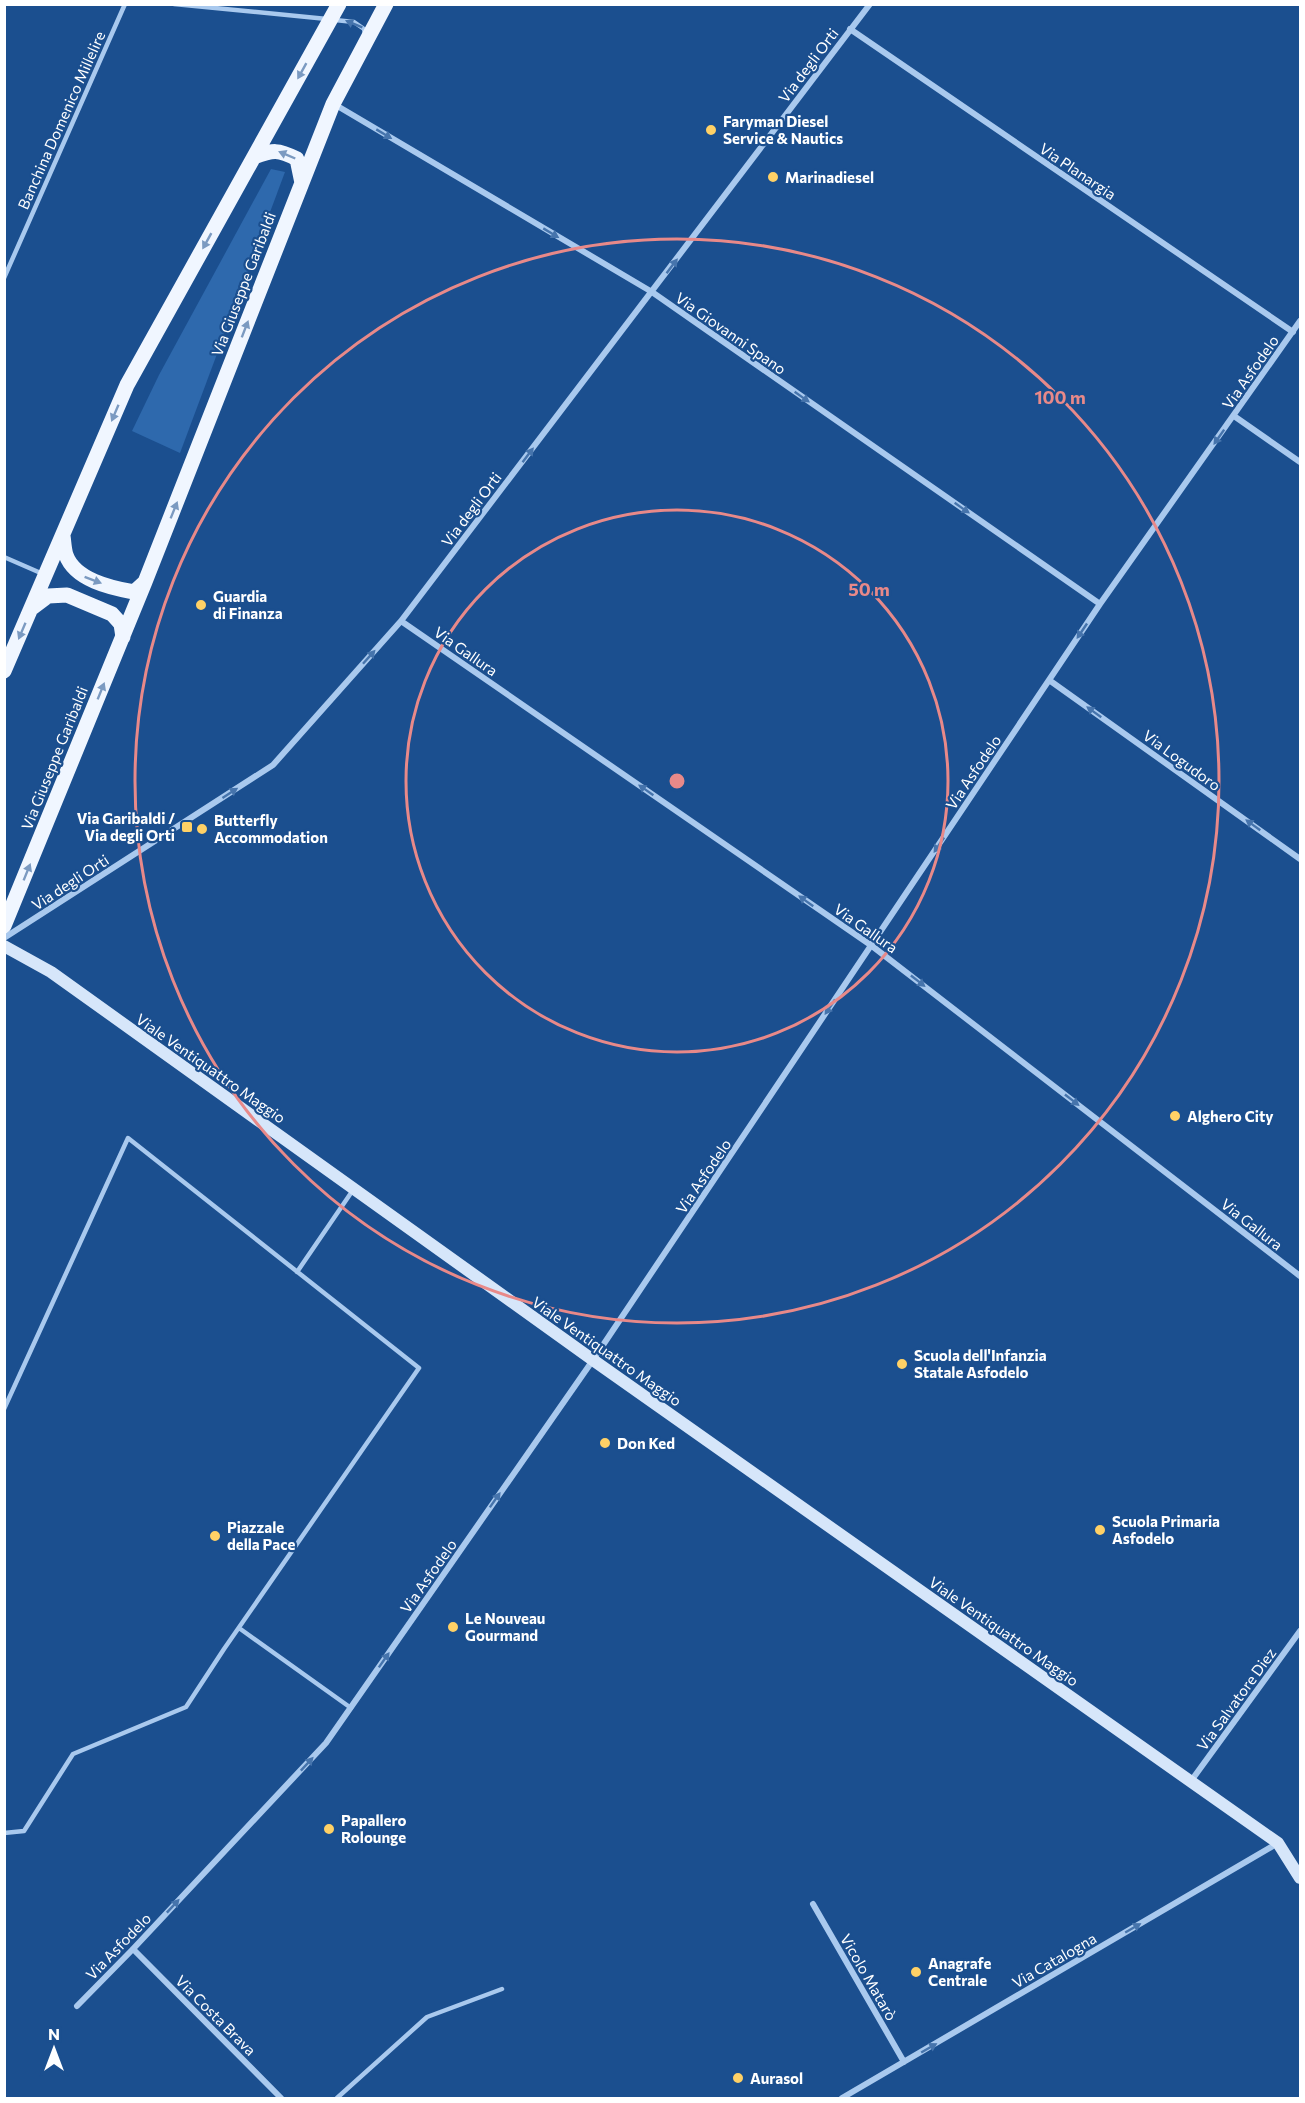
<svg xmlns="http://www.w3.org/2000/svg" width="1305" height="2103" viewBox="0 0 1305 2103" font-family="Commissioner,sans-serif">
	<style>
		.green { fill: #2e69ad }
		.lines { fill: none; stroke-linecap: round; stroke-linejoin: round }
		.lane { stroke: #a9c9ee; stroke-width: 4.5 }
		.street { stroke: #a9c9ee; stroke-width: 6 }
		.secondary { stroke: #d6e6fa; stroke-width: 12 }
		.primary { stroke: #f0f6ff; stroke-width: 15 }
		.oneway { fill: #4674ac }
		.oneway2 { fill: #7b9ac1 }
		.ring { fill: none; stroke: #e88989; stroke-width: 3 }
		.poi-dot { fill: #ffd166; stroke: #1b4f8f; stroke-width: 2 }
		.labels { text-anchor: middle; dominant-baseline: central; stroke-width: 4.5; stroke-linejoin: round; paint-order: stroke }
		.street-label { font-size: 15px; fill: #fff; stroke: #1b4f8f }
		.poi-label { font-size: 15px; font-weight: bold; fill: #fff; stroke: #1b4f8f; text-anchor: start }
		.centre { fill: #e88989; stroke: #1b4f8f; stroke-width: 3 }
		.ring-label { font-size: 18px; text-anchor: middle; font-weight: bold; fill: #e88989; stroke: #1b4f8f; stroke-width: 4.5; stroke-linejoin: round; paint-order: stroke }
	</style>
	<rect width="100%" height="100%" fill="#1b4f8f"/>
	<path class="green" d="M 271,169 L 285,172 L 180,453 L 132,431 L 159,375 Z"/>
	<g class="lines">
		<path class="lane" d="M 174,4 L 327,19
			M 335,20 L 354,22 L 364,29 L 365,34
			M 4,278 L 125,4
			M 4,557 L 43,574
			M 297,1272 L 353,1190
			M 4,1409 L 128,1138 L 419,1368 L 224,1649 L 186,1707 L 73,1754 L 24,1831 L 4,1833
			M 239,1628 L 351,1708
			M 337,2098 L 427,2017 L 502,1989"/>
		<path class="street" d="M 850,29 L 1293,332
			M 334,104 L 652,292 L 1100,604
			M 1234,416 L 1300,462
			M 401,621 L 872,946 L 1300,1276
			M 1049,680 L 1300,859
			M 4,938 L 273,765 L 401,621 L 870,4
			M 1191,1781 L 1300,1631
			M 813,1904 L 904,2062
			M 133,1949 L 281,2098
			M 77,2006 L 133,1949 L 326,1743 L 593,1360 L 1100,604 L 1300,321
			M 842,2098 L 1278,1843"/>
		<path class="secondary" d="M 4,946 L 51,972 L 593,1360 L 1278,1843 L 1300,1878"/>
		<path class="primary" d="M 254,157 C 273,150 278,149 297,159 L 302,183
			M 63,536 C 64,542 64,549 66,555 C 75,580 111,588 134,592 L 145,582
			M 32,608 L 48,596 L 67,595 L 112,614 L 121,624 L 123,637
			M 4,671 L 127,385 L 339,4
			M 4,926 L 145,582 L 333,104 L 386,4"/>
	</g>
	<defs><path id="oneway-solid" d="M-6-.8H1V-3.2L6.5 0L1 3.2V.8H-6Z" transform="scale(1.5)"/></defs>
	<g class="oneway">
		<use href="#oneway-solid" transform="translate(354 24) rotate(-158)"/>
		<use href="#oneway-solid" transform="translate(384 134) rotate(31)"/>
		<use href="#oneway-solid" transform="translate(551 233) rotate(31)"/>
		<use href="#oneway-solid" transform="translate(672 266) rotate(-53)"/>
		<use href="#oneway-solid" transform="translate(802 397) rotate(35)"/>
		<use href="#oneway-solid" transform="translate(1219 437) rotate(125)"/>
		<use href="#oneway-solid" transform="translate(528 455) rotate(-53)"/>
		<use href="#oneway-solid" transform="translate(962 508) rotate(35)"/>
		<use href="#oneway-solid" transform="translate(1082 631) rotate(124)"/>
		<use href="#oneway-solid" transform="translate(369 657) rotate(-48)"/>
		<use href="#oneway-solid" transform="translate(1094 712) rotate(-144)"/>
		<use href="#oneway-solid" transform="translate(646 790) rotate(-145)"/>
		<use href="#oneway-solid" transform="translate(230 793) rotate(-33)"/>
		<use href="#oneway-solid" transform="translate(1253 825) rotate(-144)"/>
		<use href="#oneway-solid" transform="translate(939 845) rotate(124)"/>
		<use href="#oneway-solid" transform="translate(806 901) rotate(-144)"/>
		<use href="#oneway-solid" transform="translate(918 981) rotate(38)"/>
		<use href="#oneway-solid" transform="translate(830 1007) rotate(124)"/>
		<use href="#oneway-solid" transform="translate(1072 1100) rotate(38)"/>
		<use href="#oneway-solid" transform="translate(495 1500) rotate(-55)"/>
		<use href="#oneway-solid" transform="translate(384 1660) rotate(-55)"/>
		<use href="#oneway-solid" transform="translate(307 1764) rotate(-47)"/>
		<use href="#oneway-solid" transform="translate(173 1906) rotate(-47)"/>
		<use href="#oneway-solid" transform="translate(1133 1928) rotate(-30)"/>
		<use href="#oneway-solid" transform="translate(929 2048) rotate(-30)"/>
	</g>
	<g class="oneway2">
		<use href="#oneway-solid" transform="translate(302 71) rotate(119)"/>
		<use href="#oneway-solid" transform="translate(287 155) rotate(-157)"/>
		<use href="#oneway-solid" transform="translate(207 241) rotate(119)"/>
		<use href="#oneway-solid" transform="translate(245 329) rotate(-69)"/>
		<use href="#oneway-solid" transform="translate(115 413) rotate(113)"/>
		<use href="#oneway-solid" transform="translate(174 510) rotate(-68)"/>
		<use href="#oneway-solid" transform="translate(93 580) rotate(21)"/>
		<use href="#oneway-solid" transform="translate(22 631) rotate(113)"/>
		<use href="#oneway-solid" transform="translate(101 691) rotate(-68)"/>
		<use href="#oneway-solid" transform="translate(27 872) rotate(-68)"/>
	</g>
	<g class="ring">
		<circle cx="677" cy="781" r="271"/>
		<circle cx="677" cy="781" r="542"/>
	</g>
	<g class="poi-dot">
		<circle cx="711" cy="130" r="6"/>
		<circle cx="773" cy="177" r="6"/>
		<circle cx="201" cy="605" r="6"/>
		<rect x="181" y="821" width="12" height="12" rx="3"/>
		<circle cx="202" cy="829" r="6"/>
		<circle cx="1175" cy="1116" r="6"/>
		<circle cx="902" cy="1364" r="6"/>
		<circle cx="605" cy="1443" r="6"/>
		<circle cx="1100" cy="1530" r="6"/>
		<circle cx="215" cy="1536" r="6"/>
		<circle cx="453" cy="1627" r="6"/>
		<circle cx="329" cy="1829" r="6"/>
		<circle cx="916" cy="1972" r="6"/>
		<circle cx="738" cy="2078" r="6"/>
	</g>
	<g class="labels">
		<g class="street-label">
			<text transform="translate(808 65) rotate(-53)">Via degli Orti</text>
			<text transform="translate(61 120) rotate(-66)">Banchina Domenico Millelire</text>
			<text transform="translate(1078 171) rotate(34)">Via Planargia</text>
			<text transform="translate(243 284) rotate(-69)">Via Giuseppe Garibaldi</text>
			<text transform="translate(731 333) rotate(35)">Via Giovanni Spano</text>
			<text transform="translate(1250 372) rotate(-55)">Via Asfodelo</text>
			<text transform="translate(471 509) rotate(-53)">Via degli Orti</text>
			<text transform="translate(466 651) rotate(35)">Via Gallura</text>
			<text transform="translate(54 758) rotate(-68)">Via Giuseppe Garibaldi</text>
			<text transform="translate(1182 760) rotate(36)">Via Logudoro</text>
			<text transform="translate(973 772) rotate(-56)">Via Asfodelo</text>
			<text transform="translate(70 882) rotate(-33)">Via degli Orti</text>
			<text transform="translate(866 928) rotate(35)">Via Gallura</text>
			<text transform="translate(211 1068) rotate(35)">Viale Ventiquattro Maggio</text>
			<text transform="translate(703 1176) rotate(-56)">Via Asfodelo</text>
			<text transform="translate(1252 1224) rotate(38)">Via Gallura</text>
			<text transform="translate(607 1351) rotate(35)">Viale Ventiquattro Maggio</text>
			<text transform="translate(428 1576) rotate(-55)">Via Asfodelo</text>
			<text transform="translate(1004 1631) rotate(35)">Viale Ventiquattro Maggio</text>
			<text transform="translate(1236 1699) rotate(-54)">Via Salvatore Diez</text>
			<text transform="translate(118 1946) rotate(-46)">Via Asfodelo</text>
			<text transform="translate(1054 1960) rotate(-30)">Via Catalogna</text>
			<text transform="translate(869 1977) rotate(60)">Vicolo Matarò</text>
			<text transform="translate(216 2015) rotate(45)">Via Costa Brava</text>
		</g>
		<g class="poi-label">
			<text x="723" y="121">Faryman Diesel<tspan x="723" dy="17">Service &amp; Nautics</tspan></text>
			<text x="785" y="177">Marinadiesel</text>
			<text x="213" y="596">Guardia<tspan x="213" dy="17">di Finanza</tspan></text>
			<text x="175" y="818" text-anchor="end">Via Garibaldi /<tspan x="175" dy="17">Via degli Orti</tspan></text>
			<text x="214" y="820">Butterfly<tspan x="214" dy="17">Accommodation</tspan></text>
			<text x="1187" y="1116">Alghero City</text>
			<text x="914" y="1355">Scuola dell'Infanzia<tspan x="914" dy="17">Statale Asfodelo</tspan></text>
			<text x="617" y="1443">Don Ked</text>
			<text x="1112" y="1521">Scuola Primaria<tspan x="1112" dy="17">Asfodelo</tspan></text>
			<text x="227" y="1527">Piazzale<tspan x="227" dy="17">della Pace</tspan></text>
			<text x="465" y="1618">Le Nouveau<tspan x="465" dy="17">Gourmand</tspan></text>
			<text x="341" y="1820">Papallero<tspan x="341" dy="17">Rolounge</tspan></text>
			<text x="928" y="1963">Anagrafe<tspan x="928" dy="17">Centrale</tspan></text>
			<text x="750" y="2078">Aurasol</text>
		</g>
	</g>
	<circle cx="677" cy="781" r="9" class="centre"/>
	<g class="ring-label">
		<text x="1060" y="404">100 m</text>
		<text x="869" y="596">50 m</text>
	</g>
	<rect width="1305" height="2103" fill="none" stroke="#ffffff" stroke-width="12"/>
	<g transform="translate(54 2049)" stroke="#1b4f8f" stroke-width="4.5" paint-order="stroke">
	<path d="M0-4.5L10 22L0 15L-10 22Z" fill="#ffffff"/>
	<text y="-9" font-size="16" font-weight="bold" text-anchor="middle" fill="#ffffff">N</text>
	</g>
</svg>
